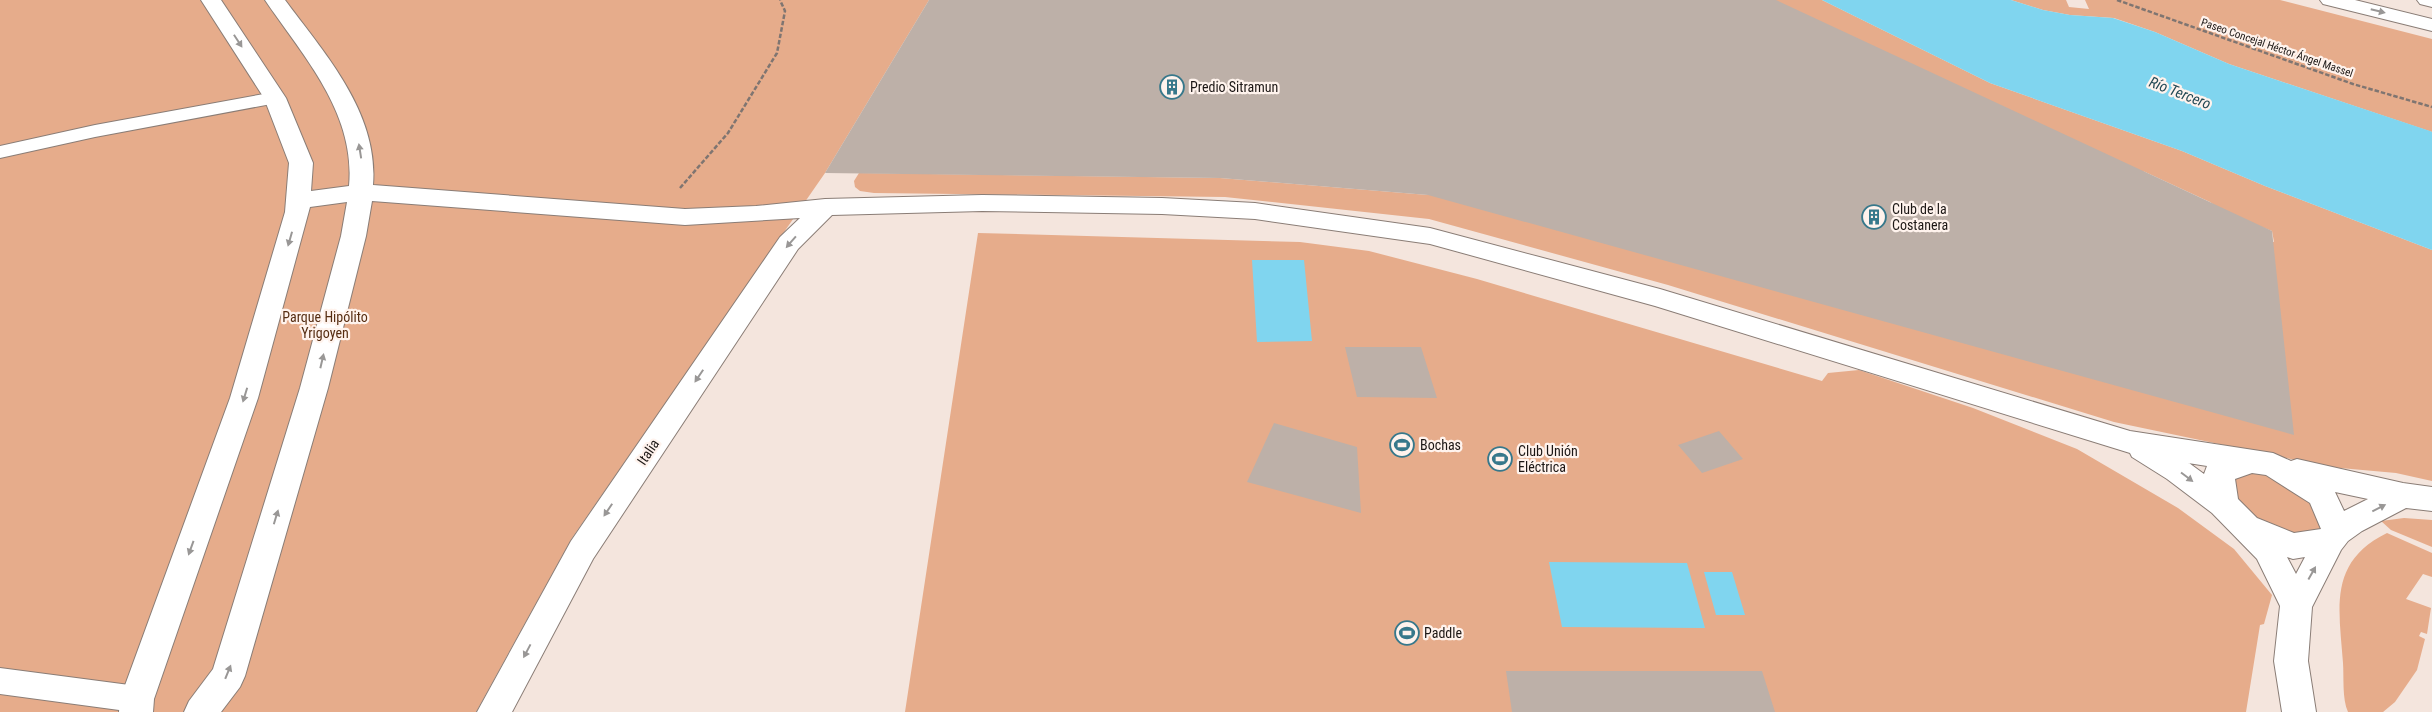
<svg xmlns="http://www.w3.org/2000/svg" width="2432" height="712" viewBox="0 0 2432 712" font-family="'Roboto Condensed',sans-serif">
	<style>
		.green { fill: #e6ac8b; fill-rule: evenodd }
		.water { fill: #80d5ef }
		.building { fill: #bdb0a8 }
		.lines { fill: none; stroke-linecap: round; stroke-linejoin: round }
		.lane-casing { stroke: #8a7d76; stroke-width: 2 }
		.street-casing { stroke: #8a7d76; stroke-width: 2 }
		.secondary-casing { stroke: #8a7d76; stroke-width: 2 }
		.path { stroke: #7f7571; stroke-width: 2.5; stroke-dasharray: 4.5 2; stroke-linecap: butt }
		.lane { fill: #fff; fill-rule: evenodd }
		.street { fill: #fff; fill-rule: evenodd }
		.secondary { fill: #fff; fill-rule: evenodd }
		.oneway { fill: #999796 }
		.labels { text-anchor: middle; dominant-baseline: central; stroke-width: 4.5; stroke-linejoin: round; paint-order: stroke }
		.far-street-label { font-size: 11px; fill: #1c1715; stroke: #fff3ed }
		.poi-label { font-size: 14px; fill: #1c1715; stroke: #fff3ed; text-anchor: start }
		.park-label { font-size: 14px; fill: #562d12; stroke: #fff3ed }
		.street-label { font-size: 14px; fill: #1c1715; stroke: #fff3ed }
		.water-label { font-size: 15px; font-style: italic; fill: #244a56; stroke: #fff3ed }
	</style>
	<rect width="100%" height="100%" fill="#f4e5dd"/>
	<path class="green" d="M 0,0 L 929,0 L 825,173 L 572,538 L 476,712 L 0,712 Z
		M 1743,0 L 1822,0 L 1990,83 L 2182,151 L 2265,186 L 2432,250 L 2432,481 L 2396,473 L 2329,467 L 2114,422 L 1668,285 L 1429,219 L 1225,197 L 874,193 L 860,191 L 855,187 L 854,181 L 859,173 L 1220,178 L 1428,195 ZM 2143,171 L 2210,202 L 2225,213 L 2272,231 L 2274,242 L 2230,233 Z
		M 2011,0 L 2066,0 L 2069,7 L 2089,9 L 2085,0 L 2280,0 L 2432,39 L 2432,132 L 2229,64 L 2155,32 L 2114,18 L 2070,15 L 2043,10 Z
		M 978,233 L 1300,242 L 1369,251 L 1477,279 L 1822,381 L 1828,373 L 1859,370 L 1973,408 L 2077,449 L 2178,508 L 2234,549 L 2272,595 L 2264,624 L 2260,625 L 2246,712 L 905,712 Z
		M 2260,471 L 2321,509 L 2320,531 L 2294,538 L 2257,524 L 2232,499 L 2234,477 Z
		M 2404,518 L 2432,520 L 2432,547 L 2391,530 L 2381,521 Z
		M 2387,533 L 2432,553 L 2432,577 L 2423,574 L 2406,599 L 2431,608 L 2427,634 L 2421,632 L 2419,636 L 2425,639 L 2417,670 L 2395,702 L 2383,712 L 2348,712 C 2342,699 2344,677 2343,663 C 2339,608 2328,562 2387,533 Z"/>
	<path class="water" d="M 1822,0 L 2011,0 L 2043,10 L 2070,15 L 2113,18 L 2155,32 L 2229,64 L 2430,131 L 2432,132 L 2432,250 L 2265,186 L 2182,151 L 1990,83 Z
		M 1252,260 L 1304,260 L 1312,341 L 1257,342 Z
		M 1549,562 L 1687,563 L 1705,628 L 1562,627 Z
		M 1704,572 L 1732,572 L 1745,615 L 1716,615 Z"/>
	<path class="building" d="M 929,0 L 1776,0 L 2272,231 L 2294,435 L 1428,195 L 1220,178 L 825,173 Z
		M 1345,347 L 1421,347 L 1437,398 L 1357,397 Z
		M 1274,423 L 1357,447 L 1361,513 L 1247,482 Z
		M 1719,431 L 1743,459 L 1702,473 L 1678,445 Z
		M 1506,671 L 1762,671 L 1775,712 L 1512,712 Z"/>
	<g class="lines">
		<g class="lane-casing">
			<path id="lane" d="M 275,92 L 282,94 L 285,98 L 282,102 L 95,137 L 0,158 L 0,146 L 95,125 Z
				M 0,668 L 137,686 L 147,690 L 152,699 L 147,708 L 134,712 L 0,694 Z"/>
		</g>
		<g class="street-casing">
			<path id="street" d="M 201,0 L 221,0 L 286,98 L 313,163 L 311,191 L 349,186 C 356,113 303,56 265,0 L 285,0 C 325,54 379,113 373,185 L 685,209 L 756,206 L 825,199 L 982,195 L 1162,198 L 1255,203 L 1430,228 L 1660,289 L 2130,431 L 2273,453 L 2291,461 L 2297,459 L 2403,483 L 2432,487 L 2432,511 L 2406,508 L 2362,531 L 2348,541 L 2341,550 L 2312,607 L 2308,661 L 2316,712 L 2282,712 L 2274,661 L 2280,606 L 2257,559 L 2212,513 L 2167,479 L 2132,457 L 2130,453 L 1655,306 L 1430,244 L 1255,219 L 1162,214 L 982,211 L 832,215 L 798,249 L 593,559 L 512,712 L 477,712 L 571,541 L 780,237 L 800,218 L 685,225 L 372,201 L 366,236 L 328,388 L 245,676 L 240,687 L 221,712 L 184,712 L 189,701 L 213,669 L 300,388 L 341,236 L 347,202 L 310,207 L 258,398 L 154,699 L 153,712 L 119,712 L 120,699 L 230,398 L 285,212 L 289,163 L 264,98 ZM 2188,463 L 2207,466 L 2204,474 L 2189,463 ZM 2252,473 L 2266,475 L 2310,503 L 2321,529 L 2294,533 L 2257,518 L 2238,499 L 2235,479 ZM 2335,492 L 2368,499 L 2344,511 ZM 2287,557 L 2293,559 L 2305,557 L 2296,574 Z"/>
		</g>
		<g class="secondary-casing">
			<path id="secondary" d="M 2320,0 L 2355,0 L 2432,19 L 2432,31 L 2323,4 Z
				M 2417,0 L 2432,0 L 2432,7 L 2420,4 Z"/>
		</g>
		<path class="path" d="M 2117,0 L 2353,84 L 2432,107
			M 680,188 L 728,133 L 777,53 L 785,11 L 780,0"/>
		<use href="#lane" class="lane"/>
		<use href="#street" class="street"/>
		<use href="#secondary" class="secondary"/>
	</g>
	<defs><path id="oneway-solid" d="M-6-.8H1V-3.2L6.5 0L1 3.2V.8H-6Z" transform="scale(1.25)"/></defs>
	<g class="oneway">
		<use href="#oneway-solid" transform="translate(2378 11) rotate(14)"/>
		<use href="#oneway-solid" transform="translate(238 41) rotate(57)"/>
		<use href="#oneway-solid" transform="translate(360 151) rotate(-99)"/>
		<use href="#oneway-solid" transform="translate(290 239) rotate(106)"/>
		<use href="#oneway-solid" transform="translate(791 242) rotate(131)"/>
		<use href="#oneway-solid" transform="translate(322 361) rotate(-77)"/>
		<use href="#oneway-solid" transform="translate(699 376) rotate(124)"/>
		<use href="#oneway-solid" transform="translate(245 395) rotate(107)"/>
		<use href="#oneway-solid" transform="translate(2187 477) rotate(37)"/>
		<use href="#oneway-solid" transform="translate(2379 508) rotate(-27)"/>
		<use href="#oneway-solid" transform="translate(608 510) rotate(124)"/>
		<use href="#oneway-solid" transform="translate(276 517) rotate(-73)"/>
		<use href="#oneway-solid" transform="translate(191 548) rotate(110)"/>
		<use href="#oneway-solid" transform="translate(2312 573) rotate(-61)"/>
		<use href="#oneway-solid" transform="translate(527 651) rotate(118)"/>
		<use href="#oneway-solid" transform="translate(228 672) rotate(-68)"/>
	</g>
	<defs>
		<g id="building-ring" transform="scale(1.25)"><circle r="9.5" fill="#fff3ed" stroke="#37788b" stroke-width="1.5"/><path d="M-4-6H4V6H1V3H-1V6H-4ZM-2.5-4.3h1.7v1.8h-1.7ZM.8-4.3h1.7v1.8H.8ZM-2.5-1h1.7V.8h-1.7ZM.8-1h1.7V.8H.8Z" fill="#37788b"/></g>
		<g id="stadium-ring" transform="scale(1.25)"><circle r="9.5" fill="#fff3ed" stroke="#37788b" stroke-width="1.5"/><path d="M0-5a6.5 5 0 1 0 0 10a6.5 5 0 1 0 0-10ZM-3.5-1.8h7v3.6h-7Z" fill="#37788b"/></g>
	</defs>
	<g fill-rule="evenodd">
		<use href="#building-ring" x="1172" y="87"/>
		<use href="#building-ring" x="1874" y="217"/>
		<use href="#stadium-ring" x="1402" y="445"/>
		<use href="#stadium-ring" x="1500" y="459"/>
		<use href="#stadium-ring" x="1407" y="633"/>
	</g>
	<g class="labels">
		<g class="far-street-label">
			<text transform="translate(2277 48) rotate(19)">Paseo Concejal Héctor Ángel Massel</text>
		</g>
		<g class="poi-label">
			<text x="1190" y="87">Predio Sitramun</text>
			<text x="1892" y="209">Club de la<tspan x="1892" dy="16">Costanera</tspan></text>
			<text x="1420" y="445">Bochas</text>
			<text x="1518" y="451">Club Unión<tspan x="1518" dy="16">Eléctrica</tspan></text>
			<text x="1424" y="633">Paddle</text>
		</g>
		<g class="park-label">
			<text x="325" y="317">Parque Hipólito<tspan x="325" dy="16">Yrigoyen</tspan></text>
		</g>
		<g class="street-label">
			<text transform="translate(648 452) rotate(-56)">Italia</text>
		</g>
		<g class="water-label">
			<text transform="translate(2180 93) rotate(21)">Río Tercero</text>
		</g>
	</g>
</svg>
